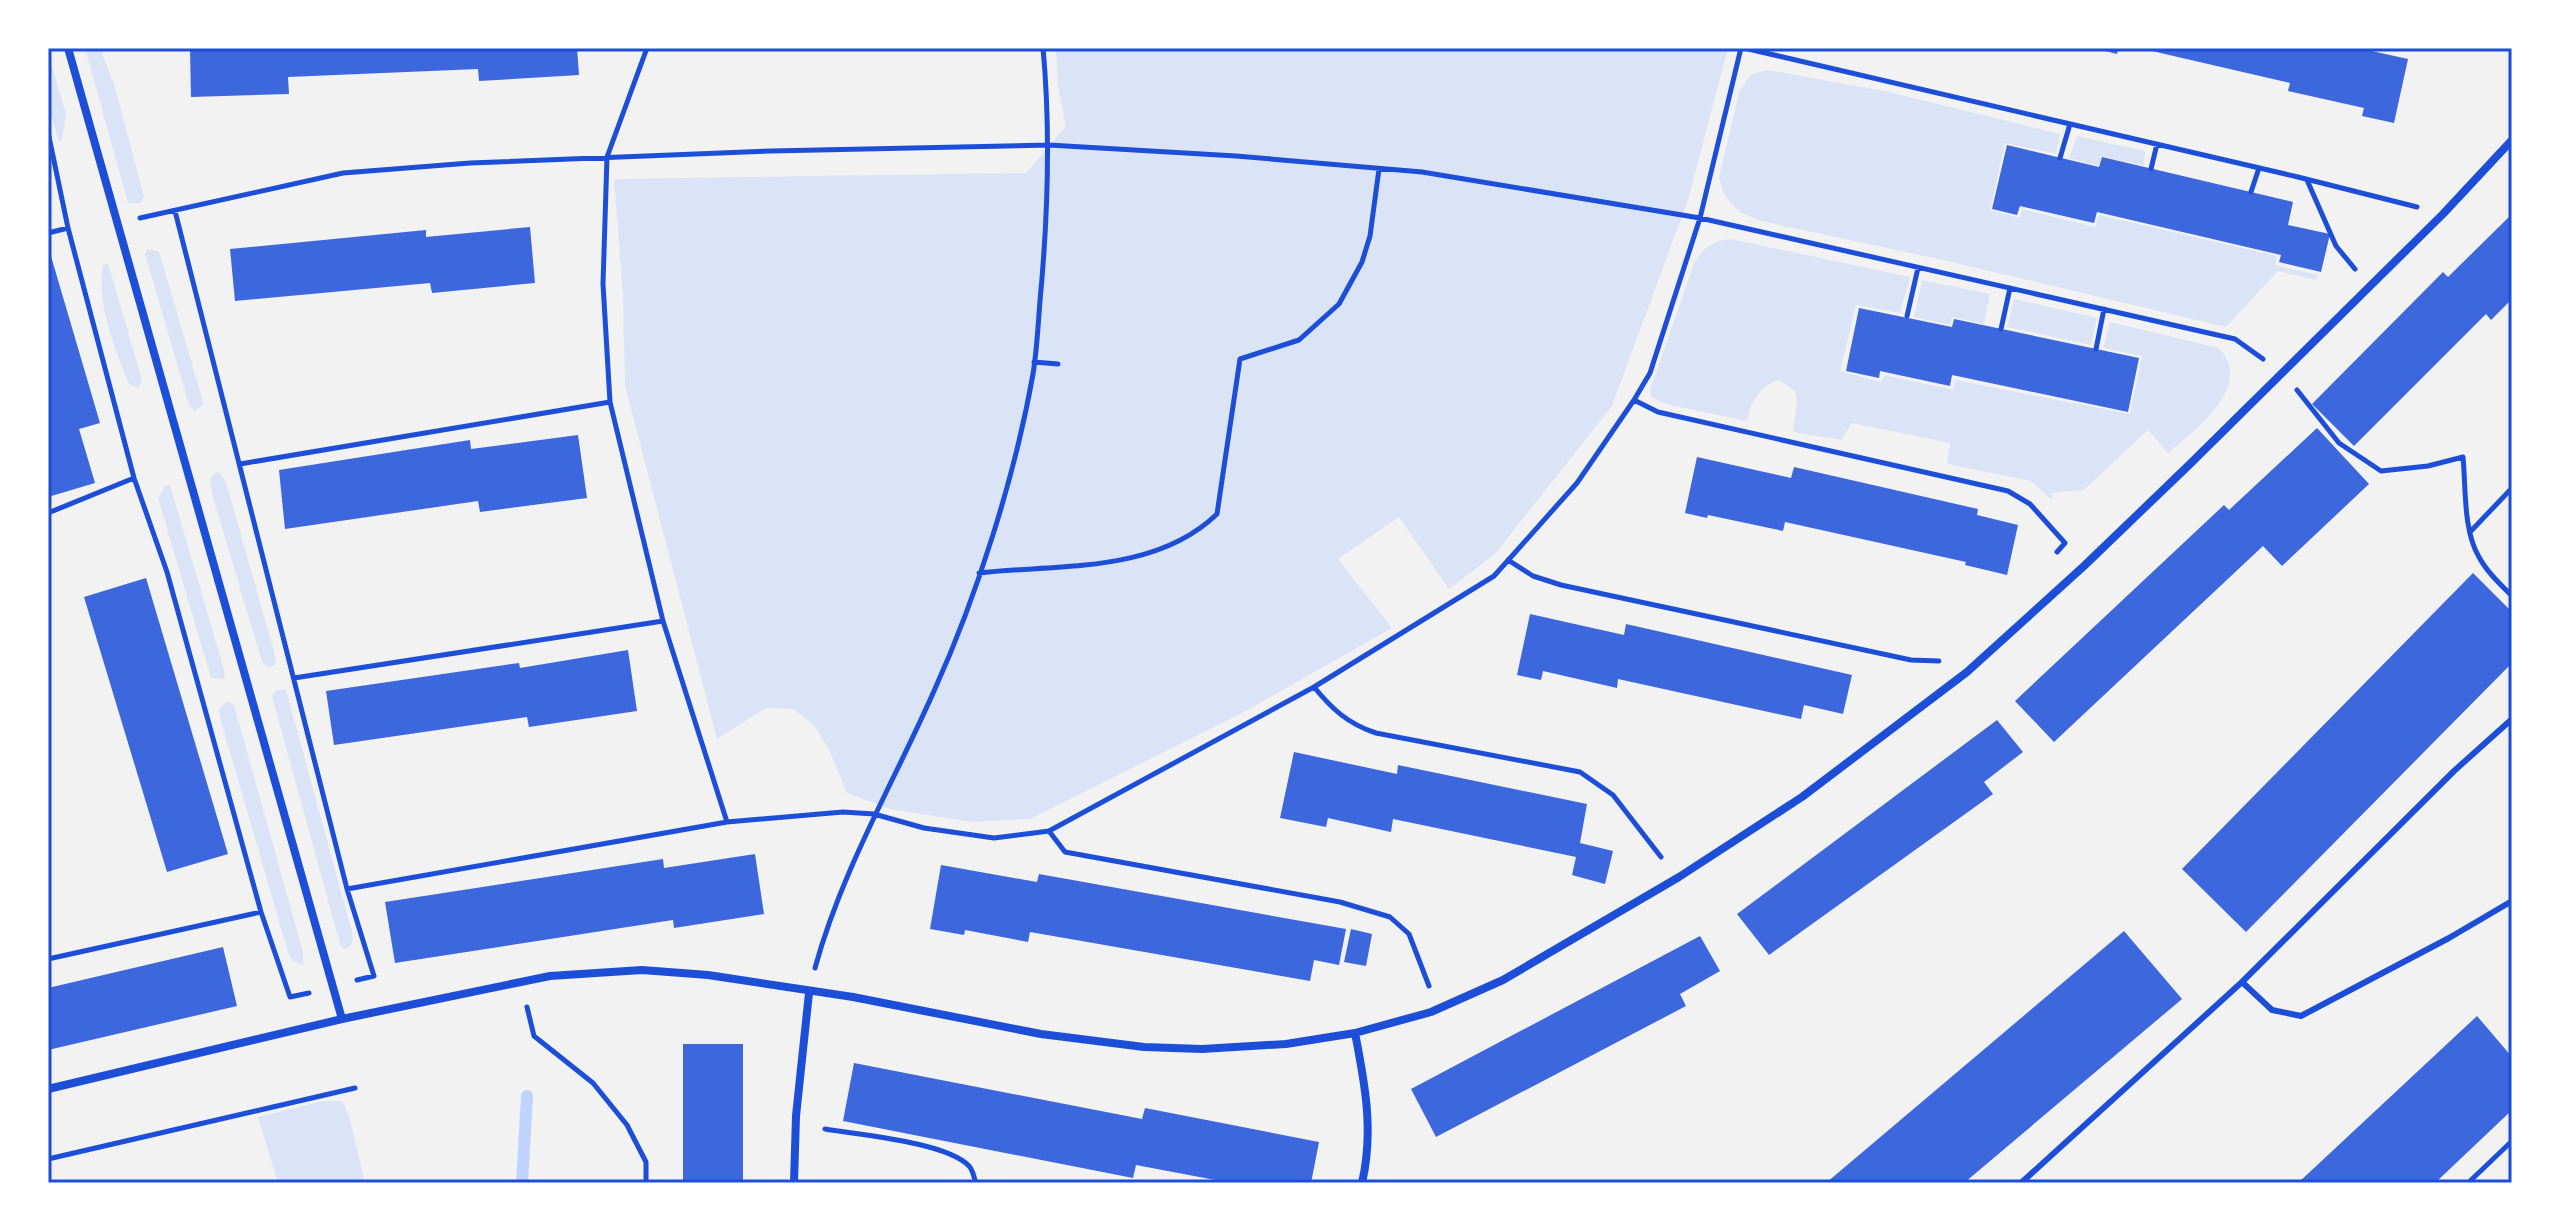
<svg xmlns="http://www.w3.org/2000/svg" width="2560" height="1231" viewBox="0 0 2560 1231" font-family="'Golos Text',sans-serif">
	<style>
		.green { fill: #dbe4f7 }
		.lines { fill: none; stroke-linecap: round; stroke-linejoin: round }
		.stream { stroke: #bfd3fe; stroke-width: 12 }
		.building { fill: #3d67dc }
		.path { stroke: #1d4ed8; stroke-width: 5 }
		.service { stroke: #1d4ed8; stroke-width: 6 }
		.minor { stroke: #1d4ed8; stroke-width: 8 }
		.neatline { fill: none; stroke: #1d4ed8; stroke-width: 3 }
	</style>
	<rect width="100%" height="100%" fill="#f2f2f2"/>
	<path class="green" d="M 85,48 L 100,48 L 115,87 L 144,197 L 140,203 L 128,203 Z
		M 1056,48 L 1728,48 L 1688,200 L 1612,406 L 1495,554 L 1449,589 L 1399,517 L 1338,559 L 1392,628 L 1242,713 L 1030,819 L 972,822 L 890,809 L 847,793 L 830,752 L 814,725 L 793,709 L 766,708 L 717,739 L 625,386 L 623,296 L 614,179 L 1026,173 L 1066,126 L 1058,87 Z
		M 48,54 L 66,113 L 62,140 L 59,141 L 48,106 Z
		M 1768,70 L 1889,92 L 2060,134 L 2056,154 L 2005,143 L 1990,210 L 2020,218 L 2022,209 L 2095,227 L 2099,215 L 2277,256 L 2275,265 L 2319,275 L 2316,280 L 2278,271 L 2226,327 L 1943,260 L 1761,221 L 1740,212 L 1731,204 L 1723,192 L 1719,177 L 1740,89 L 1752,74 Z
		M 2077,136 L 2145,151 L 2144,166 L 2101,156 L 2099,166 L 2069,158 Z
		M 1731,239 L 1910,277 L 1900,313 L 1856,305 L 1840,371 L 1881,382 L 1884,375 L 1953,390 L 1955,380 L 2130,414 L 2142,356 L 2103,348 L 2110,322 L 2219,348 C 2255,386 2195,430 2168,453 L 2148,430 L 2084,490 L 2052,493 L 2052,500 L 2031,481 L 1947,464 L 1950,443 L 1852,423 L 1841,440 L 1793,432 L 1797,401 L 1795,391 L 1779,380 C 1759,386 1751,402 1747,421 L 1666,404 L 1651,397 L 1650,390 L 1694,263 C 1703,248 1714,240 1731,239 Z
		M 148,249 L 159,252 L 161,258 L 202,398 L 203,405 L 195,411 L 189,405 L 145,254 Z
		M 108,263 L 142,380 L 138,388 L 129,384 C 115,349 96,304 103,265 Z
		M 1922,280 L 1990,294 L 1984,324 L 1952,317 L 1950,325 L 1914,317 Z
		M 2014,299 L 2097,318 L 2091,345 L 2007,327 Z
		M 216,472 L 220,473 L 226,482 L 273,648 L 276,662 L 274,666 L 268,667 L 262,662 L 212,494 L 210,479 Z
		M 170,485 L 225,673 L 224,679 L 211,678 L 158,498 L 165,486 Z
		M 276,690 L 286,690 L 352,932 L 353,940 L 350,947 L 344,949 L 340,944 L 274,704 L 272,696 Z
		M 227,701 L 234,705 L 303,952 L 303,965 L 293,961 L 288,952 L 220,718 L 219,709 Z
		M 323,1101 L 342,1101 L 349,1116 L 365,1183 L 278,1183 L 258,1117 Z"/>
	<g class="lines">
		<path class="stream" d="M 522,1183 L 527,1096"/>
	</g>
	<path class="building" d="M 190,48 L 577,48 L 579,75 L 479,81 L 478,69 L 288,77 L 289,94 L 191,97 Z
		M 2094,48 L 2118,48 L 2117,54 Z
		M 2139,48 L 2358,48 L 2408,59 L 2394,123 L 2362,116 L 2364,108 L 2288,91 L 2290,83 Z
		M 2007,145 L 2099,167 L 2102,157 L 2293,202 L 2288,225 L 2330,234 L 2321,272 L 2279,262 L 2281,255 L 2097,212 L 2094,223 L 2020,206 L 2017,215 L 1992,209 Z
		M 2512,214 L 2512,299 L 2491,320 L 2486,314 L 2354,446 L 2312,404 L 2443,272 L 2448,277 Z
		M 530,227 L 535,283 L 432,293 L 430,283 L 235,301 L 230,249 L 426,230 L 426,237 Z
		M 48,246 L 100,423 L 79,429 L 95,483 L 48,497 Z
		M 1859,308 L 1952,327 L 1954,319 L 2139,358 L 2128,412 L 1952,375 L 1950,386 L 1880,371 L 1879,378 L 1846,371 Z
		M 2317,428 L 2369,484 L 2282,566 L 2263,546 L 2054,742 L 2015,701 L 2224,505 L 2229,510 Z
		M 578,435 L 587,498 L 480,512 L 478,501 L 285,529 L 279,470 L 470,440 L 471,449 Z
		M 1697,457 L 1791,478 L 1794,467 L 1978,509 L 1977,515 L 2018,525 L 2007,575 L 1965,565 L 1966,562 L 1785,522 L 1783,531 L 1708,515 L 1707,518 L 1685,513 Z
		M 2473,573 L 2512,612 L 2512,663 L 2246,932 L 2182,869 Z
		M 146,578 L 228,854 L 167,872 L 84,597 Z
		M 1530,614 L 1624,635 L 1626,624 L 1852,675 L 1843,714 L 1804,705 L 1801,719 L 1618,679 L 1617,688 L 1543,671 L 1541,680 L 1517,675 Z
		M 628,650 L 637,711 L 529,727 L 527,717 L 334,745 L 326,691 L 519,663 L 520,668 Z
		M 1997,720 L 2023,752 L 1984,782 L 1993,794 L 1769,955 L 1737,914 Z
		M 1294,752 L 1397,774 L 1398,765 L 1587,804 L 1580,843 L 1613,851 L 1605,884 L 1572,875 L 1576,857 L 1393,819 L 1391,832 L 1328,818 L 1326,827 L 1280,818 Z
		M 755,854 L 764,914 L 674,928 L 673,920 L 395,963 L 385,902 L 663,859 L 664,868 Z
		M 941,865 L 1037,882 L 1039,874 L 1346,929 L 1339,965 L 1314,960 L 1310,981 L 1030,932 L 1028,942 L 965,930 L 964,935 L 930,929 Z
		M 1351,929 L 1372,934 L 1366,966 L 1344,962 Z
		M 2124,931 L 2182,999 L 1964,1183 L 1826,1183 Z
		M 1700,936 L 1720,971 L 1680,994 L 1686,1006 L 1436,1137 L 1411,1089 Z
		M 223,947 L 237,1006 L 48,1050 L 48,988 Z
		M 2477,1016 L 2512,1057 L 2512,1110 L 2435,1183 L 2298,1183 Z
		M 683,1044 L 743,1044 L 743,1183 L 683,1183 Z
		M 854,1063 L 1142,1119 L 1145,1108 L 1319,1142 L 1311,1183 L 1231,1183 L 1136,1165 L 1133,1178 L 843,1121 Z"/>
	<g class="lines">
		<path class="path" d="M 647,48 L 607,157 L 603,284 L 610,402 L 663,621 L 727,822
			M 1744,48 L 2298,177 L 2417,207
			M 48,132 L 68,228 L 134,478 L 167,572 L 261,912 L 290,997 L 309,993
			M 2060,158 L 2070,124
			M 2151,169 L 2157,144
			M 2307,180 L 2336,246 L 2355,269
			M 2251,192 L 2259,168
			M 175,211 L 347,889 L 374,976 L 357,980
			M 140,218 L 343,173 L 470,163 L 771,151 L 1049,145 L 1236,156 L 1422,172 L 1700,218 L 2235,339 L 2263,359
			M 48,233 L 68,228
			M 1907,316 L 1918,268
			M 2001,329 L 2010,288
			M 2096,349 L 2104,309
			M 1034,362 L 1058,364
			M 2297,390 L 2339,443 L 2381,471 L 2428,466 L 2463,457 C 2466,488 2463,530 2479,557 C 2487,572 2500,584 2512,596
			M 1634,400 L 1658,412 L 2008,491 L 2030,504 L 2065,543 L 2057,552
			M 240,464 L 610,402
			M 48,513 L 134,478
			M 2471,531 L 2512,488
			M 1508,560 L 1533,576 L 1561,585 L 1911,660 L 1939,661
			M 979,573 C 1058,564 1155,574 1217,514 L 1240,359 L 1299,340 L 1339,304 L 1362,262 L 1370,236 L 1379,169
			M 294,678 L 663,621
			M 1314,687 C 1332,709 1348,724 1376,733 L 1580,772 L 1613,795 L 1661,857
			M 1049,831 L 1065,852 L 1340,902 L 1390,917 L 1409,934 L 1429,986
			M 347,889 L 727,822 L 843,812 L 874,814 L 924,828 L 994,838 L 1049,831 L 1314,687 L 1494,576 L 1577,483 L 1634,400 L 1650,373 L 1700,218 L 1741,48
			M 48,959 L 261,912
			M 815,968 C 842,870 893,784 934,691 C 977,596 1015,476 1033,374 C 1037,350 1038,325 1040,301 C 1048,216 1051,134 1043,48
			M 527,1007 L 534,1036 L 593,1083 L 627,1125 L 646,1162 L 646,1183
			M 825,1129 C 859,1135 946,1142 969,1166 C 973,1170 974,1178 976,1183
			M 48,1159 L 355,1088
			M 2468,1183 L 2512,1141"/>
		<path class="service" d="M 2512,719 L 2454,771 L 2242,982 L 2272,1010 L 2301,1016 L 2449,938 L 2512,901
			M 2021,1183 L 2242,982"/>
		<path class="minor" d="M 68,48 L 342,1019
			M 1355,1033 C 1365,1084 1374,1131 1362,1183
			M 48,1089 L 342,1019 L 550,976 L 642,970 L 708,975 L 853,997 L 1041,1034 L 1144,1047 L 1202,1049 L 1286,1044 L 1355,1033 L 1431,1012 L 1503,980 L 1679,877 L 1802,797 L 1967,672 L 2084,566 L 2190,464 L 2443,214 L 2512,140
			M 794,1183 L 796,1116 L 809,993"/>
	</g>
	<rect width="2560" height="1231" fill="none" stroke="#ffffff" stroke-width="100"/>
	<rect x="50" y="50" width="2460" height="1131" class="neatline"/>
</svg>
